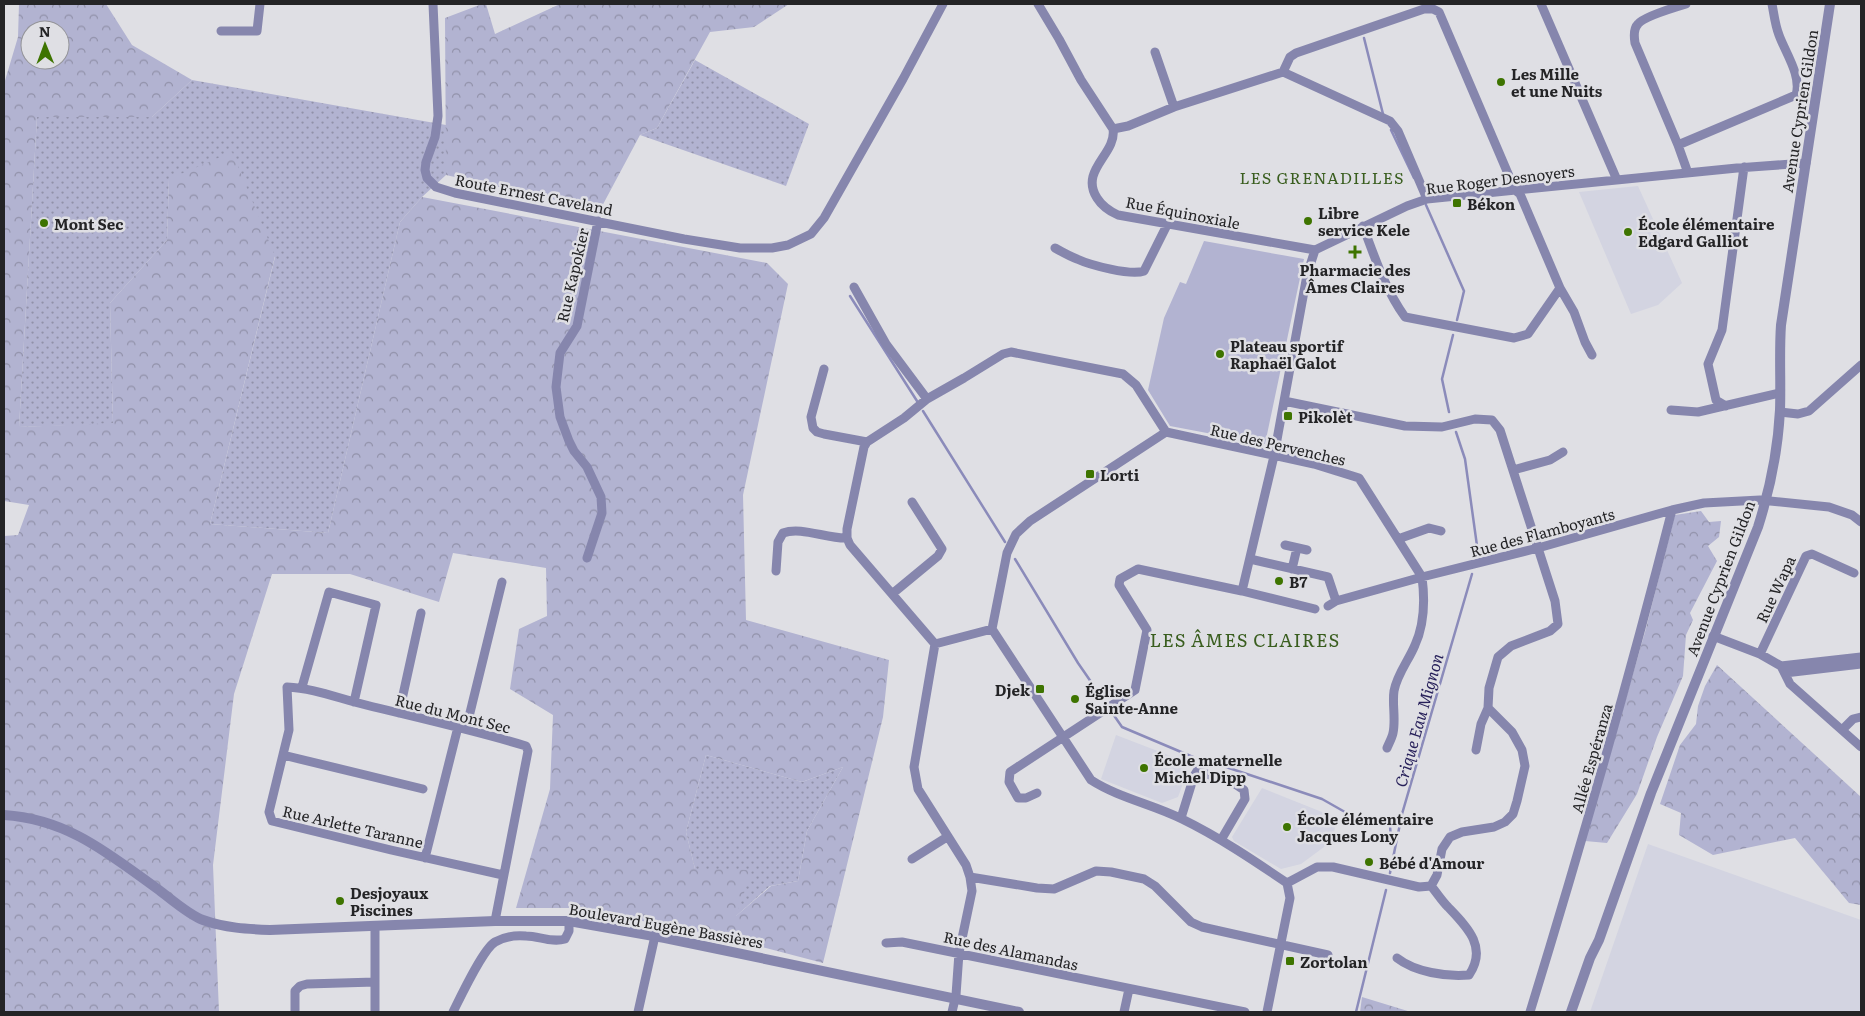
<svg xmlns="http://www.w3.org/2000/svg" width="1865" height="1016" viewBox="0 0 1865 1016" font-family="Literata,serif">
	<style>
		.built { fill: #d3d4e1 }
		.grass { fill: url(#grass-dots) }
		.forest { fill: url(#forest-crowns); fill-rule: evenodd }
		.garden { fill: #b2b3d1 }
		.lines { fill: none; stroke-linecap: round; stroke-linejoin: round }
		.stream { stroke: #8b8bba; stroke-width: 2.5 }
		.minor { stroke: #8686ad; stroke-width: 9 }
		.tertiary { stroke: #8686ad; stroke-width: 10 }
		.poi-dot { fill: #3e7400; stroke: #dfdfe4; stroke-width: 2 }
		.labels { text-anchor: middle; dominant-baseline: central; stroke-width: 5; stroke-linejoin: round; paint-order: stroke }
		.poi-label { font-size: 15px; font-weight: bold; fill: #242426; stroke: #dfdfe4; text-anchor: start }
		.street-label { font-size: 15px; fill: #242426; stroke: #dfdfe4 }
		.neighbourhood-label { font-size: 16px; letter-spacing: 1px; fill: #3a5e1f; stroke: #dfdfe4 }
		.water-label { font-size: 16px; font-style: italic; fill: #261f59; stroke: #dfdfe4 }
		.quarter-label { font-size: 18px; letter-spacing: 1px; fill: #3a5e1f; stroke: #dfdfe4 }
	</style>
	<defs>
		<pattern id="grass-dots" width="8" height="8" patternUnits="userSpaceOnUse" patternTransform="scale(1.25)"><rect width="8" height="8" fill="#b2b3d1"/><path d="M2 2h.1M6 6h.1" fill="none" stroke="#9191a9" stroke-width="1.8" stroke-linecap="round"/></pattern>
		<pattern id="forest-crowns" width="20" height="18" patternUnits="userSpaceOnUse" patternTransform="scale(1.25)"><rect width="20" height="18" fill="#b2b3d1"/><path d="M2 6a3 3 0 1 1 6 0M12 15a3 3 0 1 1 6 0" fill="none" stroke="#9191a9"/></pattern>
	</defs>
	<rect width="100%" height="100%" fill="#dfdfe4"/>
	<path class="built" d="M 1638,186 L 1682,283 L 1658,305 L 1631,314 L 1579,192 Z
		M 1116,735 L 1181,760 L 1178,767 L 1188,770 L 1178,797 L 1162,803 L 1101,779 Z
		M 1262,788 L 1337,818 L 1331,847 L 1324,847 L 1301,864 L 1281,869 L 1234,841 L 1232,837 Z
		M 1648,844 L 1861,920 L 1861,1012 L 1590,1012 Z"/>
	<path class="grass" d="M 695,60 L 809,124 L 786,186 L 640,135 L 657,128 Z
		M 192,80 L 446,125 L 446,175 L 422,197 L 400,222 L 328,533 L 210,524 L 275,257 L 169,179 L 167,240 L 110,303 L 113,424 L 19,427 L 37,117 L 152,117 Z
		M 706,755 L 802,782 L 843,767 L 807,831 L 798,881 L 770,886 L 735,917 L 695,869 L 686,832 Z"/>
	<path class="forest" d="M 19,4 L 106,4 L 132,45 L 192,80 L 152,117 L 37,117 L 19,427 L 113,423 L 110,303 L 167,240 L 169,179 L 232,152 L 275,256 L 210,524 L 328,533 L 400,222 L 422,197 L 767,263 L 788,284 L 743,495 L 746,620 L 889,660 L 883,717 L 823,963 L 720,936 L 575,908 L 516,908 L 550,789 L 553,715 L 510,689 L 519,629 L 547,616 L 546,568 L 453,553 L 439,602 L 350,574 L 272,574 L 234,694 L 213,865 L 219,1012 L 4,1012 L 4,536 L 18,535 L 29,505 L 4,501 L 4,84 L 18,37 ZM 30,30 L 60,30 L 60,60 L 30,60 ZM 706,755 L 802,782 L 843,767 L 807,831 L 798,881 L 771,886 L 736,916 L 752,870 L 695,869 L 686,832 Z
		M 482,4 L 486,4 L 495,34 L 560,4 L 789,4 L 754,27 L 710,32 L 657,128 L 640,135 L 600,210 L 446,175 L 445,18 Z
		M 1701,511 L 1709,522 L 1721,521 L 1719,537 L 1708,546 L 1717,561 L 1690,613 L 1693,620 L 1686,635 L 1683,676 L 1657,737 L 1637,794 L 1607,843 L 1585,841 L 1645,632 L 1675,515 Z
		M 1717,665 L 1861,797 L 1861,905 L 1849,903 L 1795,838 L 1713,855 L 1679,835 L 1681,813 L 1660,804 L 1680,745 L 1696,724 L 1698,706 L 1705,686 Z
		M 1362,997 L 1411,1012 L 1360,1012 Z"/>
	<path class="garden" d="M 1204,241 L 1304,259 L 1265,444 L 1170,426 L 1148,390 L 1164,318 L 1180,282 L 1186,284 Z"/>
	<g class="lines">
		<path class="stream" d="M 1364,38 L 1383,114
			M 1391,130 L 1414,178
			M 1426,205 L 1464,291 L 1457,320
			M 850,296 L 917,401
			M 923,411 L 1005,542
			M 1449,412 L 1442,379 L 1453,335
			M 1456,432 L 1465,459 L 1478,553
			M 1015,559 L 1078,663 L 1107,705
			M 1113,714 L 1122,727 L 1193,757
			M 1211,762 L 1322,799 L 1352,816 L 1390,826 L 1391,838 L 1395,845
			M 1390,873 L 1402,814 L 1472,574
			M 1356,1012 L 1386,890"/>
		<path class="minor" d="M 433,4 L 438,116 L 435,137 L 426,162 L 425,170 L 427,178 L 436,187 L 455,193 L 684,239 L 740,248 L 772,248 L 788,245 L 811,234 L 824,218 L 903,79 L 943,4
			M 1038,4 L 1059,39 L 1081,80 L 1113,129 C 1117,154 1079,170 1097,198 C 1102,206 1109,211 1118,215 L 1315,250
			M 1541,4 L 1617,180
			M 1686,4 C 1676,7 1643,17 1638,24 C 1633,29 1634,37 1635,43 L 1678,145 L 1688,173
			M 221,31 L 257,31 L 260,4
			M 1155,52 L 1174,107
			M 1283,72 L 1290,57 L 1296,53 L 1424,9 L 1433,9 L 1439,12 L 1515,190 L 1520,194 L 1560,288 L 1574,312 L 1585,342 L 1592,355
			M 1283,72 L 1390,121 L 1398,131 L 1427,199
			M 1113,129 L 1128,126 L 1174,107 L 1283,72
			M 1678,145 L 1796,95 C 1802,76 1785,52 1779,35 C 1775,25 1774,14 1772,4
			M 1363,226 C 1375,258 1385,289 1405,317 L 1514,338 L 1528,334 L 1560,288
			M 1055,248 C 1062,252 1069,256 1077,259 C 1090,265 1131,276 1144,271 L 1168,223
			M 854,287 L 886,344 L 927,399
			M 824,369 L 811,417 L 813,428 L 817,432 L 824,434 L 867,442
			M 1284,401 L 1405,426 L 1442,427 L 1475,419 L 1492,420 L 1500,430 L 1555,601 L 1558,624 L 1550,631 L 1511,646 L 1498,657 L 1489,688 L 1488,708 L 1512,732 L 1522,750 L 1525,766 L 1517,801 L 1513,814 L 1505,822 L 1494,827 L 1462,832 L 1450,837 L 1442,849 L 1437,875 L 1431,886 L 1419,887 L 1333,867 L 1317,867 L 1287,883
			M 1726,406 L 1716,400 L 1708,364 L 1722,330 L 1744,167
			M 1671,410 L 1698,412 L 1780,393
			M 1780,412 L 1798,414 L 1809,411 L 1861,365
			M 1166,432 L 1030,521 L 1016,534 L 1007,553 L 992,629 L 1091,780 C 1119,798 1152,804 1182,819 C 1219,837 1253,860 1287,883 L 1290,898 L 1267,1012
			M 1166,432 L 1314,464 L 1359,478 L 1422,577 C 1425,600 1425,623 1415,645 C 1409,660 1397,674 1394,691 C 1392,704 1396,719 1393,733 C 1392,738 1389,743 1387,748
			M 1513,470 L 1550,460 L 1563,452
			M 1398,539 L 1429,528 L 1441,531
			M 1285,545 L 1307,550
			M 587,558 L 602,513 L 601,497 L 587,467 L 574,451 L 569,441 L 560,417 L 556,387 L 560,353 L 577,326 L 598,221
			M 1250,559 L 1328,577 L 1336,601
			M 1292,569 L 1297,548
			M 776,571 L 778,542 L 783,533 C 801,526 827,539 847,538
			M 1242,591 L 1274,456 L 1307,275 L 1315,250 L 1407,206 L 1427,199 L 1737,168 L 1806,163
			M 892,594 L 938,556 L 942,549 L 912,502
			M 1328,606 L 1336,601 L 1422,577 L 1538,548 L 1672,510 L 1704,503 L 1760,500 L 1829,507 L 1852,515 L 1861,522
			M 1713,636 L 1760,654 L 1781,666 L 1790,684 L 1861,747
			M 935,644 L 850,545 L 847,538 L 847,529 L 864,447 L 867,442 L 904,418 L 927,399 L 964,378 L 1003,354 L 1011,352 L 1123,374 L 1136,385 L 1166,432
			M 935,644 L 914,767 L 918,789 L 966,865 L 970,877 L 972,891 L 959,953 L 956,995 L 952,1012
			M 935,644 L 992,629
			M 1760,654 L 1806,556 L 1812,554 L 1854,573
			M 1781,666 L 1861,657
			M 1785,673 L 1861,664
			M 302,687 L 329,592 L 376,605 L 354,702
			M 399,713 L 421,613
			M 466,729 L 502,582
			M 1842,730 L 1853,719 L 1861,717
			M 1476,750 L 1481,724 L 1488,708
			M 283,755 L 423,789
			M 1037,793 L 1026,798 L 1018,798 L 1009,782 L 1010,772 L 1135,690 L 1147,630 L 1119,585 L 1120,579 L 1138,569 L 1242,591 L 1315,609
			M 1181,818 L 1194,776 L 1197,771 L 1232,782 L 1244,790 L 1245,799 L 1221,840
			M 425,858 L 458,727
			M 912,859 L 947,837
			M 970,877 L 1037,888 L 1054,889 L 1096,871 L 1111,872 L 1144,879 L 1155,886 L 1191,922 L 1202,927 L 1328,955
			M 495,921 L 528,751 L 526,746 C 473,730 419,718 366,705 C 340,699 314,688 287,687 L 289,730 L 269,812 L 272,821 L 391,850 L 503,875
			M 886,943 L 902,942 L 1245,1012
			M 1397,958 C 1415,972 1446,977 1469,975 C 1488,947 1467,927 1448,907 C 1442,901 1437,893 1431,886
			M 295,1012 L 295,991 L 300,986 L 307,984 L 375,982
			M 375,1012 L 375,926
			M 453,1012 C 460,998 483,949 495,942 C 504,937 516,935 526,936 C 539,936 552,943 565,939 L 569,931 L 569,921
			M 638,1012 L 655,936
			M 1124,1012 L 1129,989
			M 1530,1012 C 1581,846 1629,679 1672,510"/>
		<path class="tertiary" d="M 4,815 C 68,819 109,854 159,890 C 171,899 189,915 203,920 C 225,928 247,929 270,930 L 495,921 L 569,921 L 665,938 L 1019,1012
			M 1571,1012 L 1590,958 L 1599,940 L 1651,793 L 1758,527 C 1770,489 1778,450 1780,410 C 1781,381 1779,353 1781,325 L 1830,4"/>
	</g>
	<g class="poi-dot">
		<circle cx="1501" cy="82" r="5"/>
		<rect x="1452" y="198" width="10" height="10" rx="2.5"/>
		<circle cx="1308" cy="221" r="5"/>
		<circle cx="44" cy="223" r="5"/>
		<circle cx="1628" cy="232" r="5"/>
		<path d="M1352.5 244.5h5v5h5v5h-5v5h-5v-5h-5v-5h5z"/>
		<circle cx="1220" cy="354" r="5"/>
		<rect x="1283" y="411" width="10" height="10" rx="2.5"/>
		<rect x="1085" y="469" width="10" height="10" rx="2.5"/>
		<circle cx="1279" cy="581" r="5"/>
		<rect x="1035" y="684" width="10" height="10" rx="2.5"/>
		<circle cx="1075" cy="699" r="5"/>
		<circle cx="1144" cy="768" r="5"/>
		<circle cx="1287" cy="827" r="5"/>
		<circle cx="1369" cy="862" r="5"/>
		<circle cx="340" cy="901" r="5"/>
		<rect x="1285" y="956" width="10" height="10" rx="2.5"/>
	</g>
	<g class="labels">
		<g class="poi-label">
			<text x="1511" y="73">Les Mille<tspan x="1511" dy="17">et une Nuits</tspan></text>
			<text x="1467" y="203">Békon</text>
			<text x="1318" y="212">Libre<tspan x="1318" dy="17">service Kele</tspan></text>
			<text x="54" y="223">Mont Sec</text>
			<text x="1638" y="223">École élémentaire<tspan x="1638" dy="17">Edgard Galliot</tspan></text>
			<text x="1355" y="269" text-anchor="middle">Pharmacie des<tspan x="1355" dy="17">Âmes Claires</tspan></text>
			<text x="1230" y="345">Plateau sportif<tspan x="1230" dy="17">Raphaël Galot</tspan></text>
			<text x="1298" y="416">Pikolèt</text>
			<text x="1100" y="474">Lorti</text>
			<text x="1289" y="581">B7</text>
			<text x="1030" y="689" text-anchor="end">Djek</text>
			<text x="1085" y="690">Église<tspan x="1085" dy="17">Sainte-Anne</tspan></text>
			<text x="1154" y="759">École maternelle<tspan x="1154" dy="17">Michel Dipp</tspan></text>
			<text x="1297" y="818">École élémentaire<tspan x="1297" dy="17">Jacques Lony</tspan></text>
			<text x="1379" y="862">Bébé d'Amour</text>
			<text x="350" y="892">Desjoyaux<tspan x="350" dy="17">Piscines</tspan></text>
			<text x="1300" y="961">Zortolan</text>
		</g>
		<g class="street-label">
			<text transform="translate(1799 111) rotate(-81)">Avenue Cyprien Gildon</text>
			<text transform="translate(1500 179) rotate(-7)">Rue Roger Desnoyers</text>
			<text transform="translate(534 194) rotate(11)">Route Ernest Caveland</text>
			<text transform="translate(1183 212) rotate(11)">Rue Équinoxiale</text>
			<text transform="translate(572 275) rotate(-77)">Rue Kapokier</text>
			<text transform="translate(1278 444) rotate(13)">Rue des Pervenches</text>
			<text transform="translate(1542 532) rotate(-15)">Rue des Flamboyants</text>
			<text transform="translate(1720 578) rotate(-69)">Avenue Cyprien Gildon</text>
			<text transform="translate(1775 589) rotate(-65)">Rue Wapa</text>
			<text transform="translate(453 713) rotate(14)">Rue du Mont Sec</text>
			<text transform="translate(1591 758) rotate(-74)">Allée Espéranza</text>
			<text transform="translate(353 826) rotate(13)">Rue Arlette Taranne</text>
			<text transform="translate(666 925) rotate(10)">Boulevard Eugène Bassières</text>
			<text transform="translate(1011 950) rotate(12)">Rue des Alamandas</text>
		</g>
		<g class="neighbourhood-label">
			<text x="1322" y="177">LES GRENADILLES</text>
		</g>
		<g class="water-label">
			<text transform="translate(1418 720) rotate(-74)">Crique Eau Mignon</text>
		</g>
		<g class="quarter-label">
			<text x="1245" y="639">LES ÂMES CLAIRES</text>
		</g>
	</g>
	<rect width="1865" height="1016" fill="none" stroke="#242426" stroke-width="10"/>
	<g transform="translate(45 45) rotate(359)"><circle r="24" fill="#dfdfe4" stroke="#949498"/>
	<path d="M0-4L9 19L0 12L-9 19Z" fill="#3e7400"/>
	<text y="-8" font-size="14" font-weight="bold" text-anchor="middle" fill="#242426">N</text>
	</g>
</svg>
